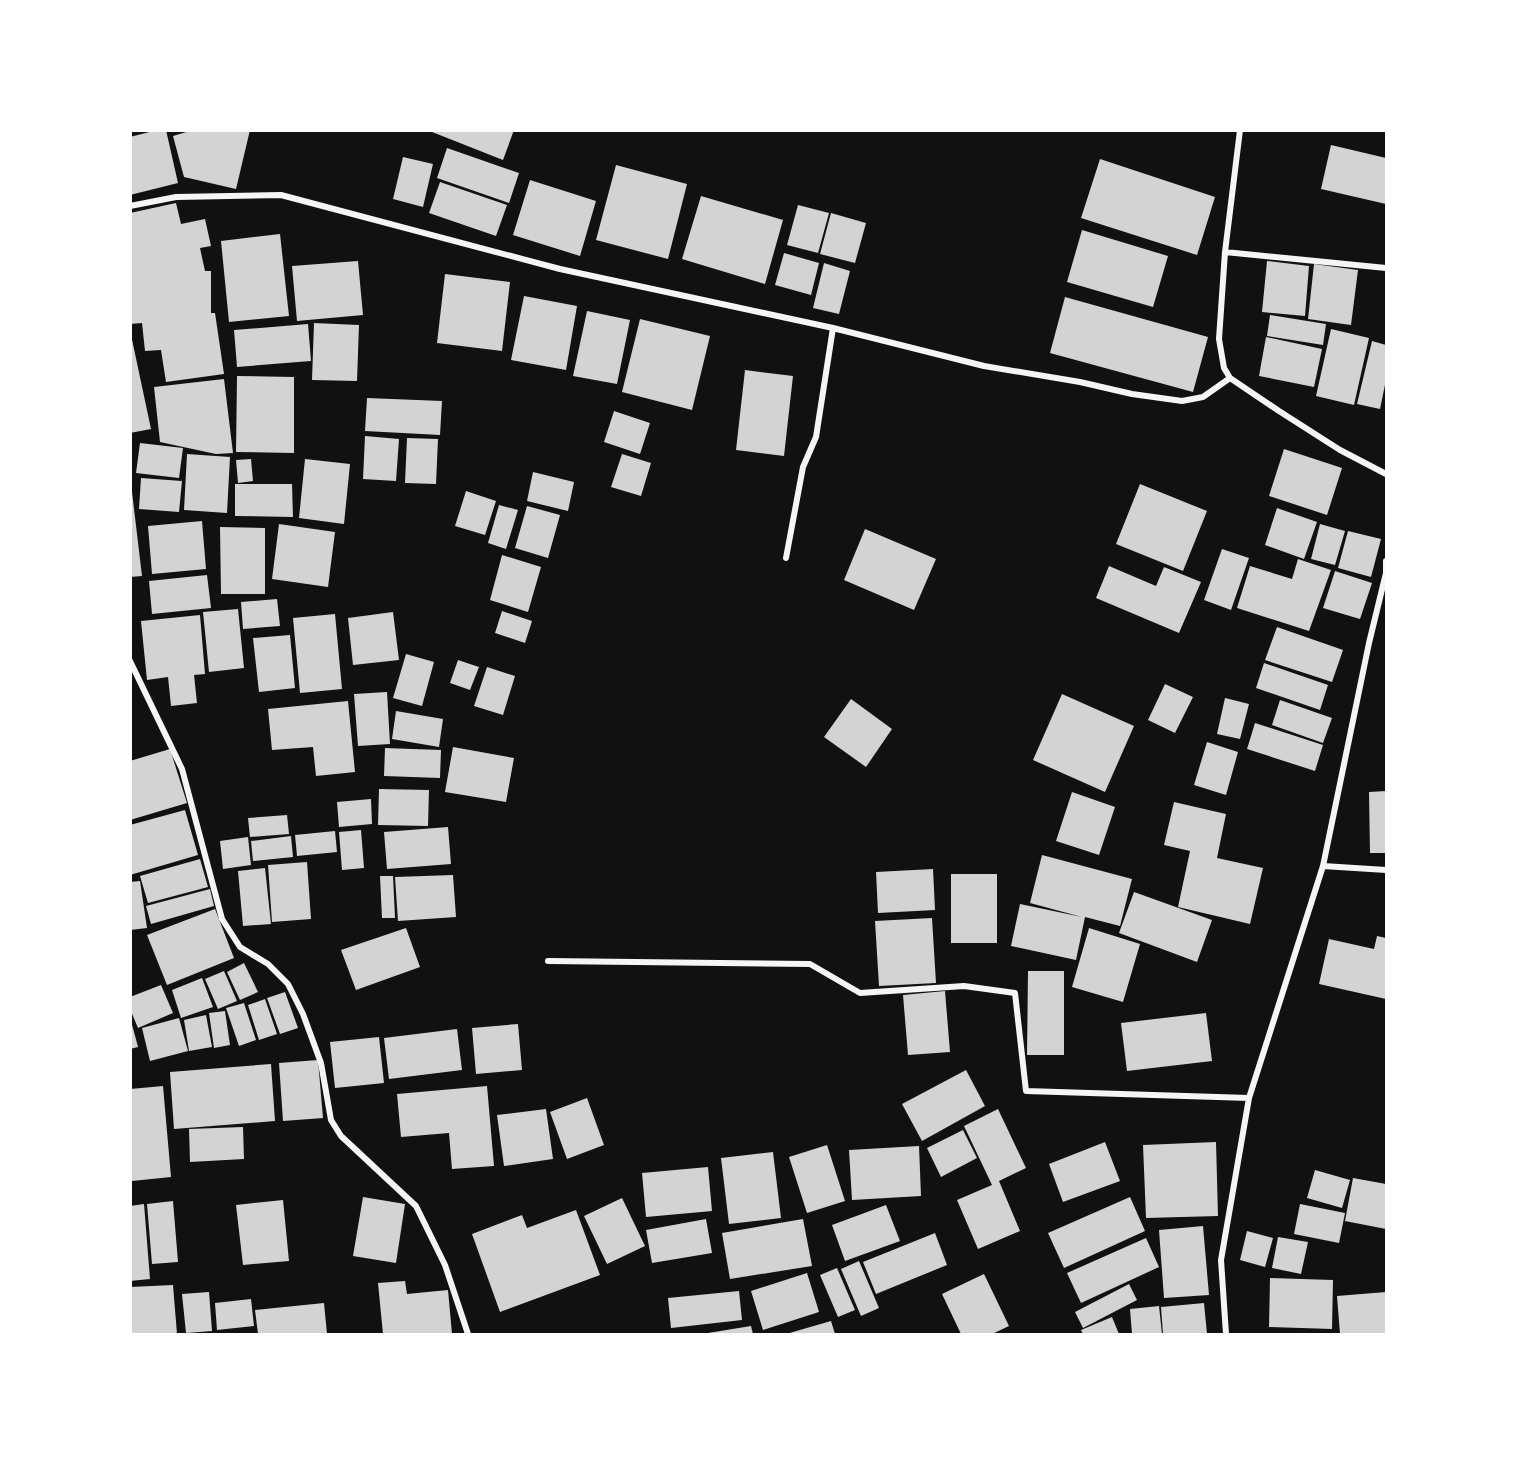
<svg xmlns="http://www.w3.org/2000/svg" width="1517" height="1465" viewBox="0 0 1517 1465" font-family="Merriweather,serif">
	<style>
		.building { fill: #d3d3d3 }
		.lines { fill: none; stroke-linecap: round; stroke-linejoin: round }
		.minor { stroke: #f5f5f5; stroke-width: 6 }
	</style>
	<rect width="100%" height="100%" fill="#111"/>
	<path class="building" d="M 157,130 L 166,130 L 178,183 L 130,195 L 130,137 Z
		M 193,130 L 250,130 L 236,189 L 184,177 L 173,136 Z
		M 427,130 L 514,130 L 503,160 Z
		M 1331,145 L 1386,158 L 1386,204 L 1321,189 Z
		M 447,148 L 519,173 L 509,203 L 437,178 Z
		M 403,157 L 433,164 L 423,207 L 393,199 Z
		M 1100,159 L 1215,197 L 1197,255 L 1081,218 Z
		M 616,165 L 687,184 L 668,259 L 596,240 Z
		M 530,180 L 596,201 L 580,256 L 513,235 Z
		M 440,182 L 507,205 L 496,236 L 429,213 Z
		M 701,196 L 783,220 L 765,284 L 682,259 Z
		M 176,203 L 181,224 L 205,219 L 211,246 L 200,248 L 205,271 L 211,271 L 211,313 L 215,313 L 224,374 L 166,382 L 161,350 L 145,351 L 142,323 L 130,324 L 130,213 Z
		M 798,205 L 829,213 L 818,253 L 787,245 Z
		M 831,213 L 866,223 L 855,263 L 820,254 Z
		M 1082,230 L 1168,256 L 1153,307 L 1067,282 Z
		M 280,234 L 289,316 L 229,322 L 221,241 Z
		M 784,253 L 819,263 L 811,295 L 775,285 Z
		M 358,261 L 363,315 L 297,321 L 292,266 Z
		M 1267,261 L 1309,266 L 1305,316 L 1262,312 Z
		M 824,263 L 850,271 L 839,314 L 813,308 Z
		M 1314,264 L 1358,270 L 1351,325 L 1308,319 Z
		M 445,274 L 510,282 L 502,351 L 437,343 Z
		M 524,296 L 577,306 L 566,370 L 511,360 Z
		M 1065,297 L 1208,337 L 1193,392 L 1050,353 Z
		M 587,311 L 630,320 L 617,384 L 573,376 Z
		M 1270,315 L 1326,324 L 1323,345 L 1267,336 Z
		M 640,319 L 710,336 L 692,410 L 622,392 Z
		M 314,323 L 359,325 L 357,381 L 312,380 Z
		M 308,324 L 311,361 L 237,367 L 234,330 Z
		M 1331,329 L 1369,338 L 1354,405 L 1316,396 Z
		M 130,330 L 151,429 L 130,433 Z
		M 1266,337 L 1322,349 L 1314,387 L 1259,376 Z
		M 1372,341 L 1386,345 L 1386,380 L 1380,409 L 1357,404 Z
		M 745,370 L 793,376 L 784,456 L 736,450 Z
		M 237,376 L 294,377 L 294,453 L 236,452 Z
		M 224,379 L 233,453 L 216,454 L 160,442 L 154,387 Z
		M 367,398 L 442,401 L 440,435 L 365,431 Z
		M 614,411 L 650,423 L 640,454 L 604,442 Z
		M 365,436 L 399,439 L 396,481 L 363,479 Z
		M 407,438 L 438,439 L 436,484 L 405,483 Z
		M 140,443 L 183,448 L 179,478 L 136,473 Z
		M 1284,449 L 1342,468 L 1327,515 L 1269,496 Z
		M 187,454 L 230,457 L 227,513 L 184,510 Z
		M 622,454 L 651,463 L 641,496 L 611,487 Z
		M 251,459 L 253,481 L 238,483 L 236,460 Z
		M 305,459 L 350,464 L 344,524 L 299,518 Z
		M 533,472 L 574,482 L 568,511 L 527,501 Z
		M 141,478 L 182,481 L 179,512 L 139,509 Z
		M 235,484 L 292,484 L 293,517 L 235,516 Z
		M 1140,484 L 1207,511 L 1183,571 L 1116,544 Z
		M 466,491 L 496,501 L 485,535 L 455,526 Z
		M 130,492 L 132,492 L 142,576 L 130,577 Z
		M 499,505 L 518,510 L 506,549 L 488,543 Z
		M 527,506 L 560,515 L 548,558 L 515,548 Z
		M 1277,508 L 1317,522 L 1304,559 L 1265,545 Z
		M 202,521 L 206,569 L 152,574 L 148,526 Z
		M 279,524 L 335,532 L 328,587 L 272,579 Z
		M 1320,524 L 1345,531 L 1335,565 L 1311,559 Z
		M 220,527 L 265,528 L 265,594 L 221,594 Z
		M 865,529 L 936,559 L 914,610 L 844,580 Z
		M 1348,531 L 1381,539 L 1371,577 L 1338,568 Z
		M 1222,549 L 1249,558 L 1231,610 L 1204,600 Z
		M 502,555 L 541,567 L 528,612 L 490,600 Z
		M 1298,559 L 1331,570 L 1309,631 L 1237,608 L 1250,566 L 1292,579 Z
		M 1109,566 L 1156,586 L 1164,567 L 1201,582 L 1179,633 L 1096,598 Z
		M 1335,571 L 1372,583 L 1360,619 L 1323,608 Z
		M 207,575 L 211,608 L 152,614 L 149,581 Z
		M 277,599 L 280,626 L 243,629 L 241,602 Z
		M 238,609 L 244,668 L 209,672 L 203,612 Z
		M 502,611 L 532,621 L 525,643 L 495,633 Z
		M 393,612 L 399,660 L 353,665 L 348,618 Z
		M 335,614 L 342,689 L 300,693 L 293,618 Z
		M 200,615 L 205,674 L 194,675 L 197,703 L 171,706 L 168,677 L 147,680 L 141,621 Z
		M 1277,627 L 1343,650 L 1332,682 L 1265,660 Z
		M 290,635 L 295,688 L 259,692 L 253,638 Z
		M 406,654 L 434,662 L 422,706 L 393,698 Z
		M 458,660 L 479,667 L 470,690 L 450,683 Z
		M 1264,663 L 1328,685 L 1320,710 L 1256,688 Z
		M 487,667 L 515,676 L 503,715 L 474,706 Z
		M 1165,684 L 1193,697 L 1175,733 L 1148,720 Z
		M 387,692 L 390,744 L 358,746 L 354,694 Z
		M 1062,694 L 1134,726 L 1105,792 L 1033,760 Z
		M 1225,698 L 1249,704 L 1240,739 L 1217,734 Z
		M 851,699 L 892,729 L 866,767 L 824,737 Z
		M 1280,700 L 1332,718 L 1323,743 L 1272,725 Z
		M 348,701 L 355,772 L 316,776 L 313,747 L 272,750 L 268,709 Z
		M 396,711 L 443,719 L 439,747 L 392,739 Z
		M 1255,723 L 1323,745 L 1315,771 L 1247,749 Z
		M 1207,742 L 1238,752 L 1226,795 L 1194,785 Z
		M 453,747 L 514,758 L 506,802 L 445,792 Z
		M 385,748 L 441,750 L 440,778 L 384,776 Z
		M 170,749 L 187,803 L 130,820 L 130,761 Z
		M 379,789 L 429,790 L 428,826 L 378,825 Z
		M 1386,791 L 1386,853 L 1370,853 L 1369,792 Z
		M 1072,792 L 1115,807 L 1099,855 L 1056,841 Z
		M 371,799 L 372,824 L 339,827 L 337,802 Z
		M 1174,802 L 1226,814 L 1217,858 L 1263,868 L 1250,924 L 1178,907 L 1190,851 L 1164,845 Z
		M 185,810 L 198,855 L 130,875 L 130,825 Z
		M 287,815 L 289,834 L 250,837 L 248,818 Z
		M 448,827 L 451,864 L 387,869 L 384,832 Z
		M 361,830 L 364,868 L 342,870 L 339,832 Z
		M 335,831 L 337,852 L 297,856 L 295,835 Z
		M 291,836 L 293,857 L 253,861 L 251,841 Z
		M 248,837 L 251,865 L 223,869 L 220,841 Z
		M 1042,855 L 1132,879 L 1120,926 L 1085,917 L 1076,960 L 1011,946 L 1020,904 L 1082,917 L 1030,903 Z
		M 200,859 L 208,887 L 148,903 L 140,876 Z
		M 307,862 L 311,919 L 272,922 L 268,865 Z
		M 265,868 L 271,924 L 243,926 L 238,871 Z
		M 933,869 L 935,910 L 878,913 L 876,872 Z
		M 951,874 L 997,874 L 997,943 L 951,943 Z
		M 453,875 L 456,917 L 398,921 L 395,877 Z
		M 380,876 L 393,876 L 395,918 L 382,918 Z
		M 140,881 L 147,928 L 130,930 L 130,882 Z
		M 210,889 L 214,906 L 151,924 L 146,906 Z
		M 1134,892 L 1212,920 L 1197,962 L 1119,933 Z
		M 215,909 L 234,958 L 167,985 L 147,935 Z
		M 932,918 L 936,983 L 879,986 L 875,921 Z
		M 406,928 L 420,967 L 356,990 L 341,950 Z
		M 1089,928 L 1140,944 L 1123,1002 L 1072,987 Z
		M 1377,936 L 1386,938 L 1386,999 L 1319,984 L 1329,939 L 1374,949 Z
		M 244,963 L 258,992 L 240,1000 L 227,972 Z
		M 224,971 L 237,1001 L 218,1009 L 205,979 Z
		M 1028,971 L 1064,971 L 1064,1055 L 1027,1055 Z
		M 202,978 L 213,1007 L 181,1018 L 172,990 Z
		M 161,985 L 173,1013 L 138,1028 L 130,1009 L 130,997 Z
		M 945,991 L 950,1052 L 908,1055 L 903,995 Z
		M 285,992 L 298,1028 L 280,1034 L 267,998 Z
		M 265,999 L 277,1034 L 259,1040 L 248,1005 Z
		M 244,1003 L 256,1040 L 239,1046 L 226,1008 Z
		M 225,1011 L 230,1045 L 214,1048 L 209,1013 Z
		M 1206,1013 L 1212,1061 L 1127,1071 L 1121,1023 Z
		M 206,1015 L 212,1047 L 189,1051 L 184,1020 Z
		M 130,1017 L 138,1047 L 130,1049 Z
		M 179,1018 L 188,1051 L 150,1061 L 142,1028 Z
		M 518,1024 L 522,1070 L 476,1074 L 472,1028 Z
		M 457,1029 L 462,1070 L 389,1079 L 384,1038 Z
		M 379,1037 L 384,1083 L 335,1088 L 330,1042 Z
		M 318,1060 L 323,1118 L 283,1121 L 279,1063 Z
		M 271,1064 L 275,1121 L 174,1129 L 170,1072 Z
		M 966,1070 L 985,1106 L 922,1141 L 902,1104 Z
		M 163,1086 L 171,1177 L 132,1181 L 130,1089 Z
		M 487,1086 L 494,1166 L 452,1169 L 449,1133 L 401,1137 L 397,1094 Z
		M 587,1098 L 604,1145 L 567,1159 L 550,1112 Z
		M 546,1109 L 553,1159 L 504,1166 L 497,1115 Z
		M 998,1109 L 1026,1168 L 999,1181 L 1020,1231 L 978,1249 L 957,1200 L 992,1185 L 964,1126 Z
		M 243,1127 L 244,1159 L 190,1162 L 189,1129 Z
		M 963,1130 L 977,1158 L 941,1177 L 927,1148 Z
		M 1105,1142 L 1120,1181 L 1063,1202 L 1049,1164 Z
		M 1216,1142 L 1218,1216 L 1146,1218 L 1143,1145 Z
		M 827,1145 L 845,1201 L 807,1213 L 789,1157 Z
		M 919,1146 L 921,1196 L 852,1200 L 849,1150 Z
		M 773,1152 L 781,1218 L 729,1224 L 721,1158 Z
		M 708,1167 L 712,1211 L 646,1217 L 642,1173 Z
		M 1315,1170 L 1350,1180 L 1342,1208 L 1307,1198 Z
		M 1353,1178 L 1386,1184 L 1386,1229 L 1345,1221 Z
		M 363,1197 L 405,1204 L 396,1263 L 353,1256 Z
		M 1130,1197 L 1145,1231 L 1064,1268 L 1048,1233 Z
		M 622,1198 L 645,1246 L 607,1264 L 584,1216 Z
		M 283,1200 L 289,1261 L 243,1265 L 236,1205 Z
		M 173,1201 L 178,1262 L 152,1264 L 147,1204 Z
		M 144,1204 L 150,1279 L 130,1281 L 130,1206 Z
		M 1300,1204 L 1345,1213 L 1339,1243 L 1294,1234 Z
		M 886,1205 L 900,1241 L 845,1261 L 832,1225 Z
		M 576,1210 L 600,1275 L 500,1312 L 472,1234 L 522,1215 L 527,1228 Z
		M 706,1219 L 712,1253 L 652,1263 L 646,1230 Z
		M 803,1219 L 812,1266 L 730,1279 L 722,1233 Z
		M 1203,1226 L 1209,1295 L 1164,1298 L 1159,1230 Z
		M 1247,1231 L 1273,1238 L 1265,1267 L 1240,1260 Z
		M 935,1233 L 947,1265 L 876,1294 L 863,1262 Z
		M 1278,1237 L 1308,1242 L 1301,1274 L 1272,1268 Z
		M 1146,1238 L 1159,1267 L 1081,1303 L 1067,1273 Z
		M 859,1261 L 879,1308 L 861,1316 L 841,1269 Z
		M 837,1268 L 855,1310 L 838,1317 L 820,1275 Z
		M 807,1273 L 819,1312 L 763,1330 L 751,1291 Z
		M 984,1274 L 1009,1326 L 992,1334 L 961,1334 L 942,1294 Z
		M 1270,1278 L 1333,1280 L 1332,1329 L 1269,1327 Z
		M 405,1281 L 407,1294 L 448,1290 L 452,1334 L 383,1334 L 378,1283 Z
		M 1129,1284 L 1137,1300 L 1083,1328 L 1075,1312 Z
		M 173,1285 L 177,1334 L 130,1334 L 130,1287 Z
		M 739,1291 L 742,1320 L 671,1328 L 668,1298 Z
		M 209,1292 L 212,1331 L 186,1333 L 182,1294 Z
		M 1386,1292 L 1386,1334 L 1340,1334 L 1337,1296 Z
		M 251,1299 L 254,1326 L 217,1330 L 215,1303 Z
		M 324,1303 L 327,1334 L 258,1334 L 255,1310 Z
		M 1204,1303 L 1207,1334 L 1163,1334 L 1161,1307 Z
		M 1159,1306 L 1162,1334 L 1132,1334 L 1130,1309 Z
		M 1112,1317 L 1119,1334 L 1083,1334 L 1081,1330 Z
		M 831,1321 L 835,1334 L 786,1334 Z
		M 751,1326 L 753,1334 L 708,1334 L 708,1333 Z"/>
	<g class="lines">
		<path class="minor" d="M 1240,130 L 1225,252 L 1219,339 L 1224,368 L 1230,378 L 1279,411 L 1340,450 L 1386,474
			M 130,206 L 176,197 L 281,195 L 560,269 L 833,328 L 984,366 L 1080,382 L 1132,394 L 1182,401 L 1203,397 L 1230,378
			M 1225,252 L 1386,268
			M 786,558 L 803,467 L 816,437 L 833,328
			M 130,661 L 182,769 L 222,919 L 240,947 L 268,964 L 288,984 L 303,1014 L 321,1063 L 331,1120 L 341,1136 L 416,1206 L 445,1265 L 468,1334
			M 1323,866 L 1386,870
			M 548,961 L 810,964 L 860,993 L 964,986 L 1015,993 L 1026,1091 L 1249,1098
			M 1226,1334 L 1221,1260 L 1249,1098 L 1323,866 L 1369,643 L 1386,573 L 1386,561"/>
	</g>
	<rect width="1517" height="1465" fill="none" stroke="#ffffff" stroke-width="264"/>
</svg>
